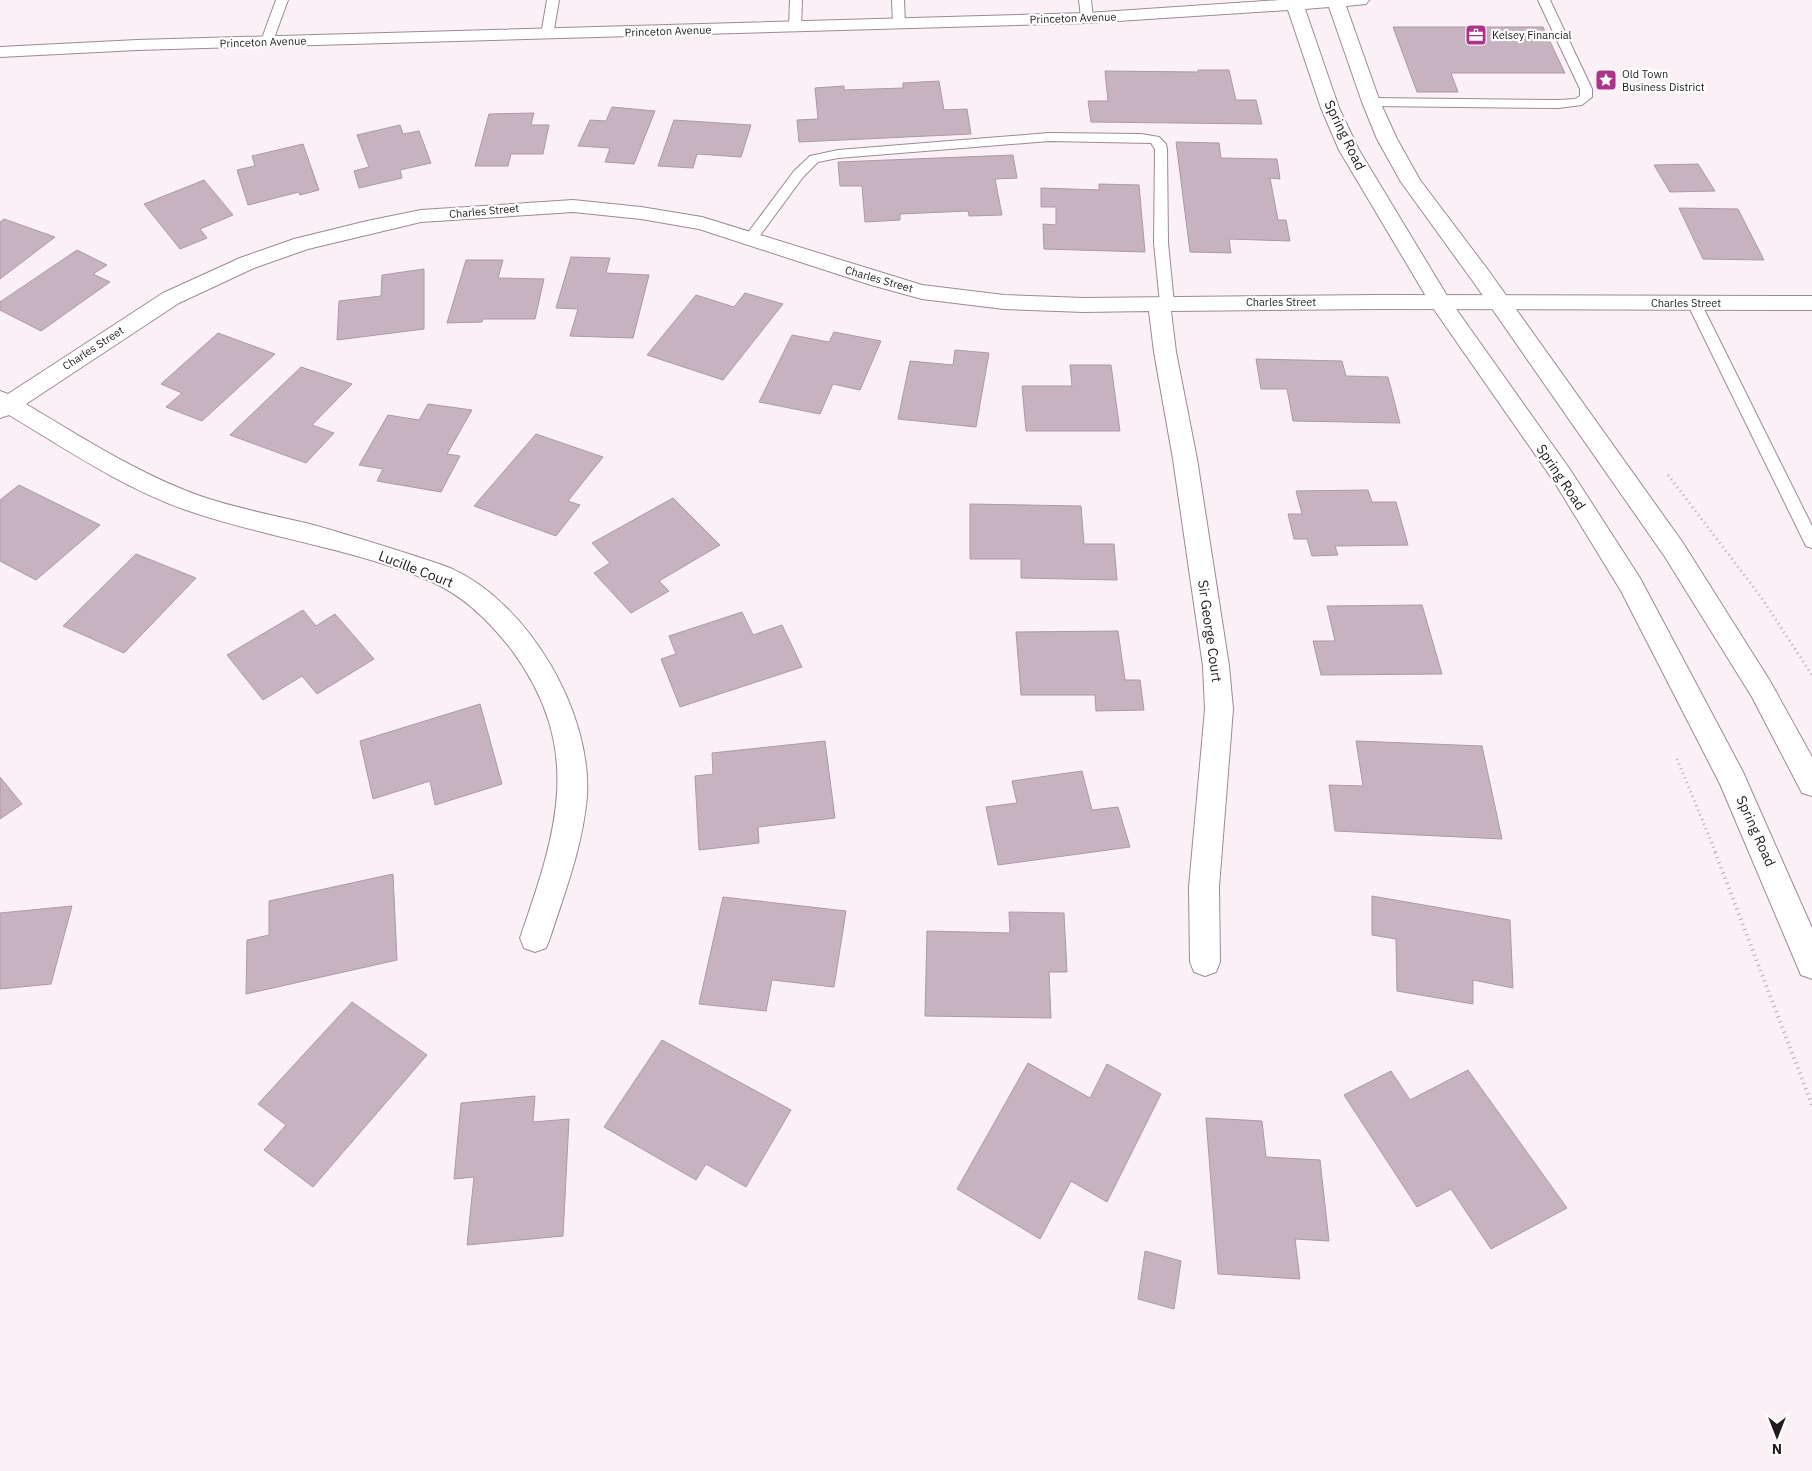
<svg xmlns="http://www.w3.org/2000/svg" width="1812" height="1471" viewBox="0 0 1812 1471" font-family="'IBM Plex Sans',sans-serif">
	<style>
		.building { fill: #c7b3bf; stroke: #ac99a4 }
		.lines { fill: none; stroke-linecap: round; stroke-linejoin: round }
		.lane-casing { stroke: #9c8994; stroke-width: 2 }
		.street-casing { stroke: #9c8994; stroke-width: 2 }
		.secondary-casing { stroke: #9c8994; stroke-width: 2 }
		.path-far1 { stroke: #b5aab0; stroke-width: 3; stroke-dasharray: 1 4; stroke-linecap: butt }
		.path { stroke: #b5aab0; stroke-width: 4; stroke-dasharray: 1 4.5; stroke-linecap: butt }
		.lane { fill: #fff; fill-rule: evenodd }
		.street { fill: #fff; fill-rule: evenodd }
		.secondary { fill: #fff; fill-rule: evenodd }
		.labels { text-anchor: middle; dominant-baseline: central; stroke-width: 4.5; stroke-linejoin: round; paint-order: stroke }
		.far-street-label { font-size: 11px; fill: #221a1f; stroke: #fff }
		.far-poi-label { font-size: 11px; fill: #221a1f; stroke: #fff; text-anchor: start }
		.street-label { font-size: 14px; fill: #221a1f; stroke: #fff }
	</style>
	<rect width="100%" height="100%" fill="#fcf0f7"/>
	<path class="building" d="M 1393,27 L 1543,27 L 1565,73 L 1451,73 L 1458,92 L 1417,92 Z
		M 1198,70 L 1229,70 L 1236,100 L 1256,100 L 1262,124 L 1091,122 L 1088,101 L 1108,101 L 1105,71 L 1198,72 Z
		M 939,81 L 944,110 L 967,109 L 971,134 L 799,142 L 797,120 L 818,119 L 815,88 L 844,86 L 844,90 L 903,88 L 903,83 Z
		M 612,107 L 655,111 L 634,164 L 605,162 L 610,148 L 578,146 L 590,120 L 606,121 Z
		M 534,113 L 531,125 L 549,125 L 543,154 L 511,154 L 508,166 L 475,166 L 489,114 Z
		M 674,120 L 751,125 L 741,157 L 697,154 L 693,168 L 658,166 Z
		M 400,125 L 403,134 L 419,131 L 431,163 L 400,170 L 402,178 L 359,188 L 354,171 L 369,167 L 357,135 Z
		M 1176,142 L 1219,143 L 1221,158 L 1277,159 L 1280,179 L 1270,178 L 1278,220 L 1286,220 L 1290,241 L 1229,239 L 1231,253 L 1190,252 Z
		M 303,144 L 319,190 L 300,195 L 299,192 L 248,205 L 237,170 L 255,166 L 252,156 Z
		M 1013,155 L 1017,178 L 995,179 L 1002,215 L 969,216 L 968,211 L 900,214 L 900,220 L 865,222 L 862,186 L 840,186 L 838,162 Z
		M 1698,164 L 1715,191 L 1670,192 L 1654,165 Z
		M 204,180 L 233,215 L 200,229 L 207,238 L 180,249 L 144,204 Z
		M 1099,184 L 1139,185 L 1145,252 L 1044,249 L 1043,224 L 1056,225 L 1056,207 L 1041,207 L 1041,188 L 1099,190 Z
		M 1679,208 L 1738,209 L 1764,260 L 1703,259 Z
		M 4,219 L 55,237 L 0,279 L 0,222 Z
		M 77,250 L 107,265 L 93,274 L 110,282 L 41,331 L 0,310 L 0,302 Z
		M 571,257 L 610,258 L 606,273 L 649,275 L 633,338 L 570,336 L 578,309 L 556,308 Z
		M 466,260 L 503,260 L 498,278 L 544,279 L 535,319 L 483,319 L 482,322 L 447,323 Z
		M 424,269 L 424,329 L 337,340 L 339,301 L 381,296 L 382,275 Z
		M 745,293 L 783,304 L 723,380 L 647,355 L 696,295 L 734,307 Z
		M 834,332 L 881,341 L 860,390 L 833,384 L 820,414 L 759,402 L 792,335 L 829,342 Z
		M 218,333 L 275,354 L 202,421 L 166,407 L 182,393 L 161,384 Z
		M 955,350 L 989,353 L 976,427 L 898,419 L 910,361 L 953,365 Z
		M 1256,359 L 1342,361 L 1346,376 L 1388,377 L 1400,423 L 1293,421 L 1287,389 L 1261,389 Z
		M 1070,365 L 1111,365 L 1120,431 L 1026,431 L 1022,386 L 1072,386 Z
		M 301,367 L 352,384 L 312,425 L 334,433 L 306,463 L 230,435 Z
		M 428,404 L 472,410 L 447,454 L 460,456 L 441,492 L 377,481 L 383,469 L 359,465 L 388,415 L 419,420 Z
		M 536,434 L 603,457 L 568,501 L 580,505 L 556,536 L 474,506 Z
		M 19,485 L 100,525 L 36,580 L 0,561 L 0,500 Z
		M 1368,490 L 1372,502 L 1396,502 L 1408,545 L 1335,546 L 1338,555 L 1312,556 L 1307,539 L 1294,539 L 1288,514 L 1302,514 L 1296,491 Z
		M 673,498 L 720,545 L 659,581 L 669,591 L 631,613 L 594,573 L 610,563 L 592,543 Z
		M 970,504 L 1081,506 L 1084,544 L 1114,544 L 1117,580 L 1021,578 L 1021,559 L 970,559 Z
		M 136,554 L 196,578 L 124,653 L 63,626 Z
		M 1422,605 L 1442,674 L 1321,675 L 1313,641 L 1335,641 L 1327,606 Z
		M 303,610 L 316,626 L 335,614 L 374,659 L 317,694 L 302,676 L 263,700 L 227,655 Z
		M 742,612 L 753,635 L 782,625 L 802,667 L 680,707 L 661,659 L 676,654 L 669,636 Z
		M 1118,631 L 1125,680 L 1140,680 L 1144,710 L 1096,711 L 1095,695 L 1021,695 L 1016,632 Z
		M 480,704 L 502,784 L 435,805 L 430,781 L 373,799 L 360,741 Z
		M 825,741 L 835,818 L 758,827 L 759,843 L 699,850 L 695,776 L 713,774 L 712,753 Z
		M 1356,741 L 1482,746 L 1502,839 L 1335,831 L 1329,785 L 1363,786 Z
		M 1082,771 L 1092,810 L 1118,807 L 1130,847 L 998,865 L 986,807 L 1017,803 L 1012,781 Z
		M 0,777 L 22,804 L 0,819 Z
		M 393,874 L 397,960 L 246,994 L 247,940 L 269,935 L 269,901 Z
		M 1372,896 L 1510,920 L 1513,988 L 1473,980 L 1473,1004 L 1397,991 L 1396,939 L 1372,935 Z
		M 723,897 L 846,911 L 834,987 L 772,980 L 766,1011 L 699,1004 Z
		M 72,906 L 51,984 L 0,989 L 0,913 Z
		M 1009,912 L 1064,913 L 1067,972 L 1049,972 L 1051,1018 L 925,1016 L 927,931 L 1010,933 Z
		M 352,1002 L 427,1055 L 313,1187 L 264,1150 L 286,1125 L 258,1104 Z
		M 662,1040 L 791,1110 L 746,1187 L 706,1164 L 696,1180 L 604,1127 Z
		M 1028,1063 L 1090,1098 L 1107,1064 L 1161,1094 L 1107,1202 L 1071,1181 L 1040,1239 L 957,1189 Z
		M 1468,1070 L 1567,1208 L 1491,1249 L 1451,1189 L 1417,1207 L 1344,1095 L 1391,1071 L 1410,1100 Z
		M 535,1096 L 533,1122 L 569,1119 L 563,1236 L 467,1245 L 474,1177 L 454,1179 L 461,1103 Z
		M 1206,1118 L 1262,1121 L 1266,1157 L 1320,1160 L 1329,1241 L 1295,1239 L 1300,1279 L 1218,1274 Z
		M 1145,1251 L 1181,1261 L 1174,1309 L 1138,1299 Z"/>
	<g class="lines">
		<g class="lane-casing">
			<path id="lane" d="M 276,0 L 288,0 L 273,41 L 267,44 L 263,43 L 261,41 Z
				M 547,0 L 559,0 L 553,35 L 547,38 L 541,35 Z
				M 790,0 L 802,0 L 801,27 L 795,30 L 789,27 Z
				M 892,0 L 904,0 L 905,24 L 903,26 L 895,26 L 893,24 Z
				M 1079,0 L 1091,0 L 1093,18 L 1091,20 L 1087,21 L 1081,18 Z
				M 1538,0 L 1550,0 L 1592,89 L 1592,97 L 1582,105 L 1558,108 L 1371,106 L 1365,102 L 1371,98 L 1558,100 L 1575,99 L 1580,96 L 1580,89 Z
				M 1049,133 L 1141,134 L 1159,137 L 1166,144 L 1167,149 L 1168,243 L 1174,303 L 1172,306 L 1162,306 L 1160,303 L 1154,243 L 1155,149 L 1151,143 L 1049,141 L 838,158 L 818,162 L 803,177 L 756,241 L 751,242 L 744,238 L 794,171 L 810,156 L 838,150 Z
				M 1694,298 L 1699,300 L 1701,303 L 1812,526 L 1812,548 L 1806,546 L 1804,542 L 1687,303 L 1689,300 Z"/>
		</g>
		<g class="street-casing">
			<path id="street" d="M 573,200 L 641,207 L 702,217 L 922,285 L 1004,295 L 1084,298 L 1378,295 L 1812,296 L 1812,310 L 1378,309 L 1171,311 L 1176,352 L 1197,459 L 1229,666 L 1233,709 L 1219,887 L 1220,962 L 1216,972 L 1205,976 L 1194,972 L 1190,962 L 1189,887 L 1205,709 L 1203,666 L 1173,459 L 1154,352 L 1149,311 L 1084,312 L 1004,309 L 922,299 L 871,285 L 699,229 L 641,219 L 573,212 L 421,222 L 308,249 L 254,268 L 179,303 L 26,404 C 83,438 140,475 203,497 C 236,508 271,515 306,523 C 333,530 360,539 387,547 C 408,554 429,560 450,568 C 528,602 592,712 587,796 C 583,845 565,892 550,938 L 546,948 L 535,952 L 524,948 L 520,938 C 557,831 585,749 511,649 C 490,622 464,596 432,582 C 353,548 266,538 186,510 C 123,488 66,449 9,415 L 0,418 L 0,391 L 8,394 L 163,293 L 240,258 L 294,239 L 367,221 L 421,210 Z"/>
		</g>
		<g class="secondary-casing">
			<path id="secondary" d="M 1280,0 L 1369,0 L 1366,4 L 1346,6 L 1380,102 L 1397,139 L 1420,180 L 1488,270 L 1683,543 L 1770,681 L 1812,757 L 1812,796 L 1802,793 L 1752,697 L 1665,557 L 1472,280 L 1401,182 L 1377,139 L 1362,102 L 1329,7 L 1305,9 L 1339,108 L 1359,150 L 1449,299 L 1571,471 L 1640,578 L 1743,772 L 1812,928 L 1812,979 L 1801,975 L 1720,784 L 1621,591 L 1555,483 L 1433,308 L 1339,150 L 1321,108 L 1288,10 L 1087,23 L 137,50 L 0,57 L 0,47 L 137,40 L 1087,13 Z"/>
		</g>
		<path class="path-far1" d="M 1668,475 L 1761,597 L 1812,675
			M 1677,759 L 1716,853"/>
		<path class="path" d="M 1715,852 L 1812,1105"/>
		<use href="#lane" class="lane"/>
		<use href="#street" class="street"/>
		<use href="#secondary" class="secondary"/>
	</g>
	<defs>
		<g id="office-square" transform="scale(1.125)"><rect x="-9" y="-9" width="18" height="18" rx="4" fill="#ab3388" stroke="#fff"/><path d="M-6-3h4V-5.5h4V-3h4V5H-6ZM-1-4.5V-3h2v-1.5ZM-6 0V1H6V0Z" fill="#fff"/></g>
		<g id="sight-square" transform="scale(1.125)"><rect x="-9" y="-9" width="18" height="18" rx="4" fill="#ab3388" stroke="#fff"/><path d="M0-6L1.8-2.2L6-1.7L2.9 1.2L3.7 5.4L0 3.3L-3.7 5.4L-2.9 1.2L-6-1.7L-1.8-2.2Z" fill="#fff"/></g>
	</defs>
	<g fill-rule="evenodd">
		<use href="#office-square" x="1476" y="35"/>
		<use href="#sight-square" x="1606" y="80"/>
	</g>
	<g class="labels">
		<g class="far-street-label">
			<text transform="translate(1073 18) rotate(-2)">Princeton Avenue</text>
			<text transform="translate(668 31) rotate(-2)">Princeton Avenue</text>
			<text transform="translate(263 42) rotate(-2)">Princeton Avenue</text>
			<text transform="translate(484 211) rotate(-5)">Charles Street</text>
			<text transform="translate(879 279) rotate(16)">Charles Street</text>
			<text x="1281" y="302">Charles Street</text>
			<text x="1686" y="303">Charles Street</text>
			<text transform="translate(93 348) rotate(-33)">Charles Street</text>
		</g>
		<g class="far-poi-label">
			<text x="1492" y="35">Kelsey Financial</text>
			<text x="1622" y="74">Old Town<tspan x="1622" dy="13">Business District</tspan></text>
		</g>
		<g class="street-label">
			<text transform="translate(1345 135) rotate(64)">Spring Road</text>
			<text transform="translate(1561 477) rotate(56)">Spring Road</text>
			<text transform="translate(416 569) rotate(21)">Lucille Court</text>
			<text transform="translate(1210 631) rotate(82)">Sir George Court</text>
			<text transform="translate(1756 831) rotate(66)">Spring Road</text>
		</g>
	</g>
	<g transform="translate(1777 1436) rotate(180)" stroke="#ffffff" stroke-width="4" paint-order="stroke">
	<path d="M0-4L9 19L0 12L-9 19Z" fill="#221a1f"/>
	<text y="-8" font-size="14" font-weight="bold" text-anchor="middle" fill="#221a1f">N</text>
	</g>
</svg>
